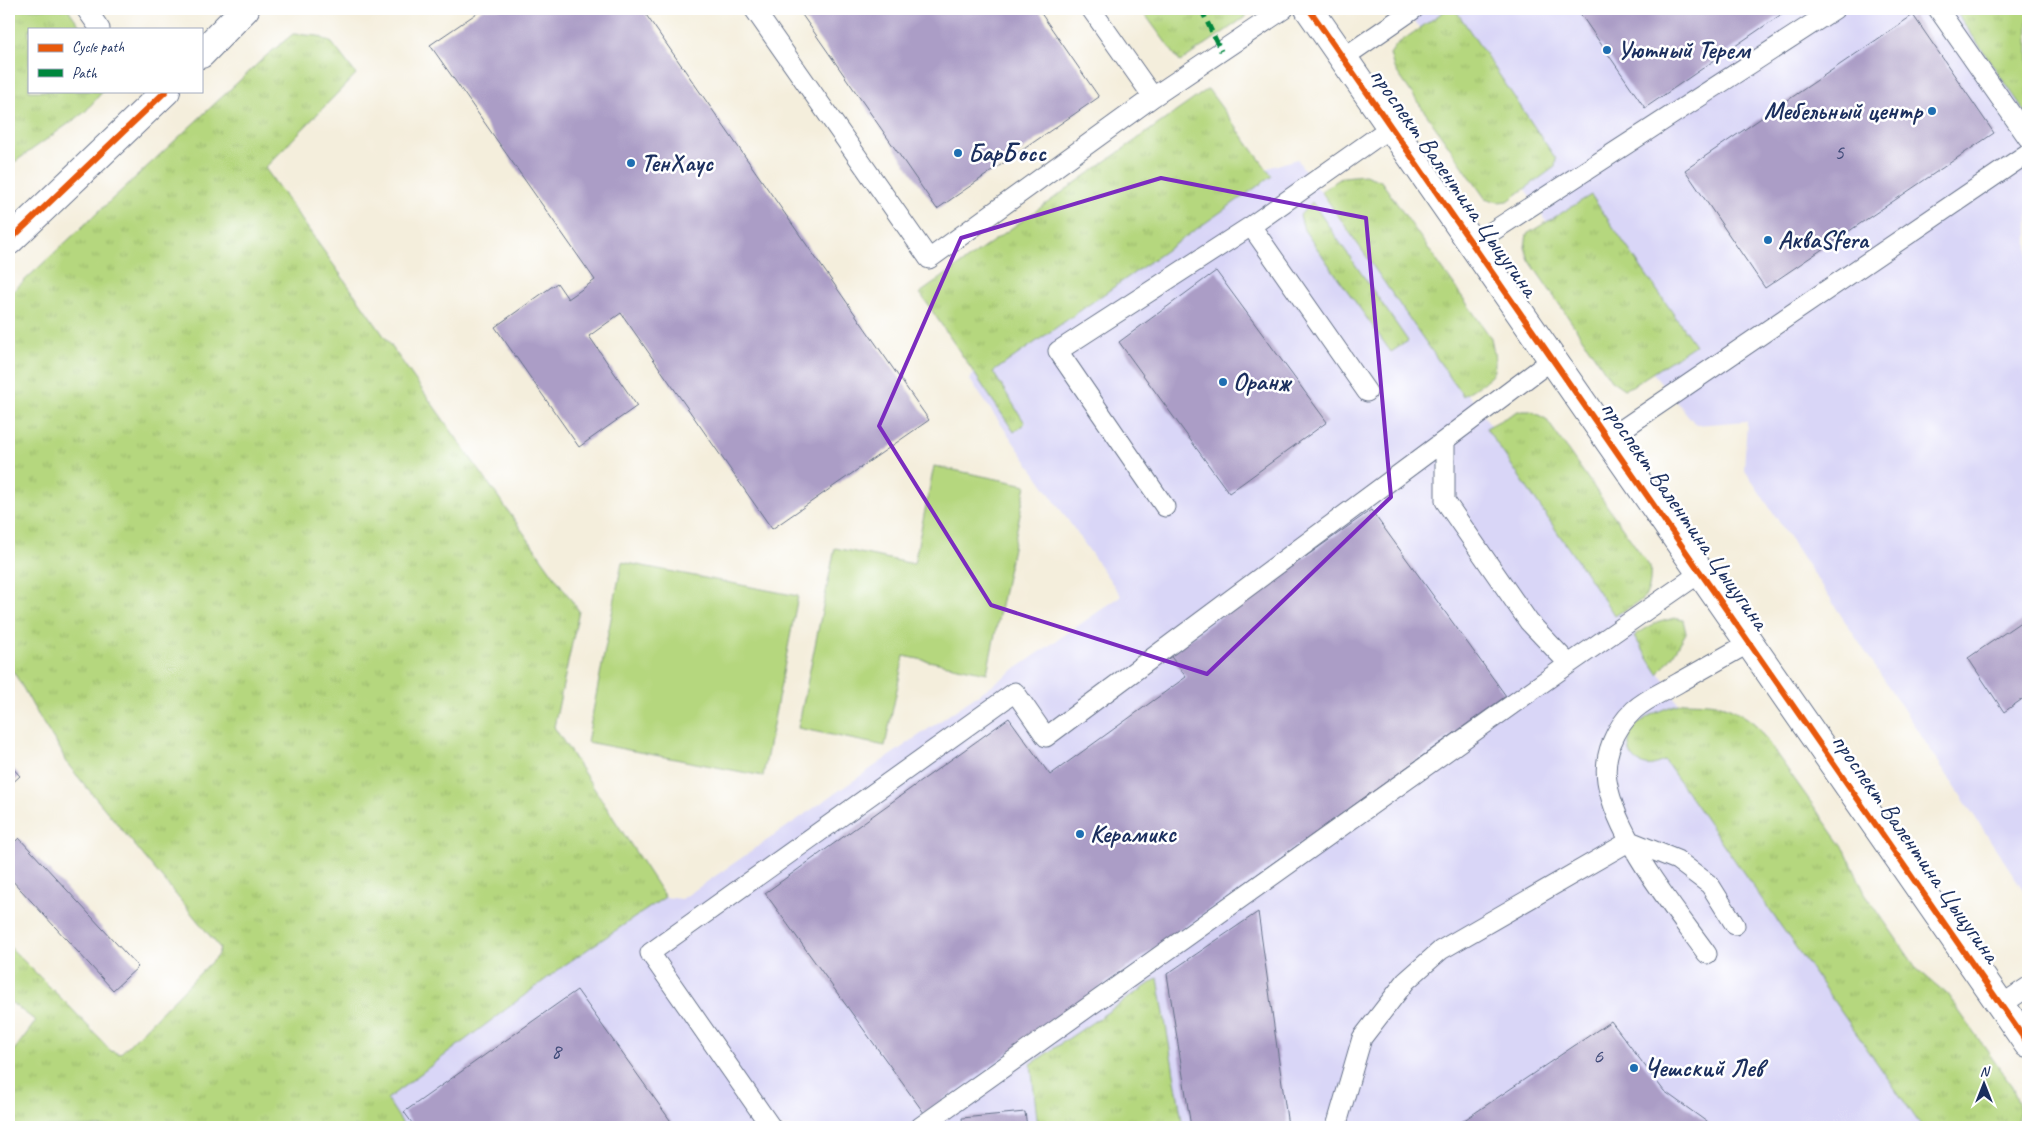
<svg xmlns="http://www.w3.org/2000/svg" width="2037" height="1136" viewBox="0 0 2037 1136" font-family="Caveat,sans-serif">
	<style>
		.built { fill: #d9d6f7 }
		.grass { fill: url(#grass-tufts); stroke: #68836e }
		.park { fill: #b5d77e; stroke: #68836e }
		.building { fill: #ab9dc6 }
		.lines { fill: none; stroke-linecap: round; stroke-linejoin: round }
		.lane-casing { stroke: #67728a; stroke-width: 21 }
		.secondary-casing { stroke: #67728a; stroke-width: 30 }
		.lane { stroke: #fff; stroke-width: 19 }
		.secondary { stroke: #fff; stroke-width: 28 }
		.quiet { stroke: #00873e; stroke-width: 5; stroke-dasharray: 10 5; stroke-linecap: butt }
		.cycleway-casing { stroke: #fff; stroke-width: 9 }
		.cycleway { stroke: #e8590c; stroke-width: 6 }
		.marked { fill: none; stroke: #7b2cbf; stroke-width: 4; stroke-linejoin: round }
		.poi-dot { fill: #1f6fb2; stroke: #fff; stroke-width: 2 }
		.labels { text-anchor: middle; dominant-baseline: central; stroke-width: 5; stroke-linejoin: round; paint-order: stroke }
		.number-label { font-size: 22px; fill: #3f4a78 }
		.poi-label { font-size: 25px; font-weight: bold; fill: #1b2f5e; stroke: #fff; text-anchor: start }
		.street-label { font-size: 25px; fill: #1b2f5e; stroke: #fff }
	</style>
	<defs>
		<pattern id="grass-tufts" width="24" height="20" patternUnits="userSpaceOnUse" patternTransform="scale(1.25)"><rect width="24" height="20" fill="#b5d77e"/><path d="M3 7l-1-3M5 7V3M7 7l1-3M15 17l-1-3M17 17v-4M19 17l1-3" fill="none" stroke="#9bb96f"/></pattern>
	</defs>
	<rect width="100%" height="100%" fill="#fff"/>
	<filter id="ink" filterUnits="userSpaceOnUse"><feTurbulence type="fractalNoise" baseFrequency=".02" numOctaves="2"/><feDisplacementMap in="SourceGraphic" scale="10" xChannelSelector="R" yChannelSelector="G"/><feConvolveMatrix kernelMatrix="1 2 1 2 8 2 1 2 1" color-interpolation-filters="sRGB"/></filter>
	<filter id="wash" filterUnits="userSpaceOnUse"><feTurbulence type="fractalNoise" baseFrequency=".0096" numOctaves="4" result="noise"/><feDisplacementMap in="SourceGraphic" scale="20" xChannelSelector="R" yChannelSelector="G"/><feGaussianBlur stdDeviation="1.12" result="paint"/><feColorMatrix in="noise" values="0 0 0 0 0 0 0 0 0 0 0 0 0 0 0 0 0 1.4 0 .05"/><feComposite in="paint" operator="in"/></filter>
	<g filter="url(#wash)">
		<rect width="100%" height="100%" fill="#f4eedc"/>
		<path class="built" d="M 1407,9 L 1972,9 L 2028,92 L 2028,897 L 1744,469 L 1747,421 L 1696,425 L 1616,328 Z
			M 1297,159 L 1371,264 L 1581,546 L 1691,724 L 1970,1127 L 405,1127 L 387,1099 L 566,964 L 665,897 L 682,899 L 1121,596 L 970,380 L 979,360 L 1245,175 Z"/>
		<path class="grass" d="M 9,9 L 68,9 L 82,29 L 29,29 L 29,91 L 103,91 L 85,112 L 9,166 Z
			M 1141,9 L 1249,9 L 1244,18 L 1180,62 Z
			M 1954,9 L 2028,9 L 2028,116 Z
			M 1446,10 L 1457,12 L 1556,159 L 1555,167 L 1508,201 L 1498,202 L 1485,198 L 1394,68 L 1390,54 L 1397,44 Z
			M 293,34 L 318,36 L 332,43 L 356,74 L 265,168 L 579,611 L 554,727 L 665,897 L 566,964 L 387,1099 L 405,1127 L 9,1127 L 9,1057 L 36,1021 L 9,1001 L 9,946 L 72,1009 L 111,1051 L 120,1054 L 217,956 L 220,948 L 65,761 C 61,746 51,737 43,723 C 31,704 22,684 9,665 L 9,295 L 266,56 Z
			M 1208,89 L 1272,176 L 993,372 L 1025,423 L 1014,432 L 920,293 Z
			M 1365,175 L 1381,181 L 1491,338 C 1500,378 1495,374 1463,396 L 1321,191 L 1343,177 Z
			M 1591,195 L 1695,345 L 1632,386 L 1624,389 L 1611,380 L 1529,260 L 1525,247 L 1527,234 Z
			M 1312,202 L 1408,341 L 1391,352 L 1304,230 L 1300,215 Z
			M 1518,411 L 1531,411 L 1546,419 L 1650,567 C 1652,602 1641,599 1615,616 L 1486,428 Z
			M 1674,618 L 1683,620 L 1686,633 L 1673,655 L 1658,674 L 1634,636 L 1653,624 Z
			M 1685,702 C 1718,703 1728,703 1755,724 L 1845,850 L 1865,893 L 1917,969 L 1947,994 L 2011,1085 L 2019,1104 L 2017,1127 L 1922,1127 L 1665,761 C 1659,762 1652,767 1646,765 C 1625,761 1624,735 1639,723 C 1653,712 1669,707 1685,702 Z
			M 1158,978 L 1183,1127 L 1038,1127 L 1031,1064 Z"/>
		<path class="park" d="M 934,466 L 1026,485 L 987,673 L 904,656 L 885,746 L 798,728 L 835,548 L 914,564 Z
			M 622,562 L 798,596 L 763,776 L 587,742 Z"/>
		<g id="blocks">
			<path class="building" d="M 483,9 L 642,9 L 929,420 L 772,529 L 621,313 L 589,336 L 637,406 L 579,447 L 495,327 L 557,283 L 568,299 L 595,280 L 430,45 Z
				M 798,9 L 1038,9 L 1099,97 L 937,209 Z
				M 1577,9 L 1789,9 L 1645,108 Z
				M 1913,15 L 1994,133 L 1765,288 L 1685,170 Z
				M 1216,271 L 1327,422 L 1229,493 L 1119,342 Z
				M 1371,510 L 1506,696 L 924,1113 L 765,893 L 1009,718 L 1050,775 L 1186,677 L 1169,654 Z
				M 2028,617 L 2028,695 L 2004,712 L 1968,658 Z
				M 9,764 L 20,776 L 9,786 Z
				M 19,838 L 138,967 L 113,990 L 9,877 L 9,847 Z
				M 1258,912 L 1288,1126 L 1191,1127 L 1167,974 Z
				M 577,990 L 675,1127 L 415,1127 L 404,1112 Z
				M 1611,1021 L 1664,1091 L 1714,1127 L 1454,1127 Z
				M 1025,1112 L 1027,1127 L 963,1127 L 962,1118 Z"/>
		</g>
	</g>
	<g filter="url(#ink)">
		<use href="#blocks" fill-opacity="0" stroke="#67728a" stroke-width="1"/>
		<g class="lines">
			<g class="lane-casing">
				<path id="lane" d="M 86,9 L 100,29
					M 754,9 L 929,259 L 1153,97 L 1284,9
					M 1091,9 L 1153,97
					M 1938,9 L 2028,138
					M 1343,58 L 1414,9
					M 1251,226 L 1367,392
					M 1473,244 L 1835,9
					M 1553,359 L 1445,440 L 1445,501 L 1529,622 L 1569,664 L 1700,573
					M 1608,439 L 2028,153
					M 1165,507 L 1058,351 L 1251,226 L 1391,127
					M 1707,954 C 1674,908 1616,838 1607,781 C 1603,755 1615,728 1634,710 C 1647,698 1665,691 1680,682 C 1703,669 1726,656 1749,643
					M 2001,1005 L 2028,987
					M 771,1127 L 650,953 L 1015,692 L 1046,737 L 1445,440
					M 920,1127 L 1569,664
					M 1336,1127 L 1362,1038 L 1406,981 L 1441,950 L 1630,841 L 1677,860 L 1710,885 L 1735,925"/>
			</g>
			<g class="secondary-casing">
				<path id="secondary" d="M 1309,9 L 2028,1044
					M 201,54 L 245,9
					M 9,241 L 166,91"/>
			</g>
			<use href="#lane" class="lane"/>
			<use href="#secondary" class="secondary"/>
			<path class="quiet" d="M 1201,9 L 1221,51"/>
			<g class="cycleway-casing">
				<path id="cycleway" d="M 1309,9 L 2028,1044
					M 9,241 L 166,91"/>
			</g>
			<use href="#cycleway" class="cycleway"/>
		</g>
	</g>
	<path class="marked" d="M 1161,178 L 1366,218 L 1391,497 L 1207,674 L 991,605 L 879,426 L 961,238 Z"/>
	<g class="poi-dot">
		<circle cx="1607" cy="50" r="5"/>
		<circle cx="1932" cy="111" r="5"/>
		<circle cx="958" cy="153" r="5"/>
		<circle cx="631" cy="163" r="5"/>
		<circle cx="1768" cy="240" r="5"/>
		<circle cx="1223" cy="382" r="5"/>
		<circle cx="1080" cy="834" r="5"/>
		<circle cx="1634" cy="1068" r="5"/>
	</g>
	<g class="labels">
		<g class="number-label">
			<text x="1839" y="152">5</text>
			<text x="556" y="1051">8</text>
			<text x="1598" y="1056">6</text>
		</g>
		<g class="poi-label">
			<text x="1617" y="50">Уютный Терем</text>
			<text x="1922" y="111" text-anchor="end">Мебельный центр</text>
			<text x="968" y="153">БарБосс</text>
			<text x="641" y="163">ТенХаус</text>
			<text x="1778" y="240">АкваSfera</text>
			<text x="1233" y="382">Оранж</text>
			<text x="1090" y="834">Керамикс</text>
			<text x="1644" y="1068">Чешский Лев</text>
		</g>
		<g class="street-label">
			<text transform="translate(1454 182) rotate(55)">проспект Валентина Цыцугина</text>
			<text transform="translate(1685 515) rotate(55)">проспект Валентина Цыцугина</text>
			<text transform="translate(1916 848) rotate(55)">проспект Валентина Цыцугина</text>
		</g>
	</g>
	<rect width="2037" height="1136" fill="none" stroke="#fff" stroke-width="30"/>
	<rect x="28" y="28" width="175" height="65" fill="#ffffff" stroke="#a4acbf"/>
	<rect x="38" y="44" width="25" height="8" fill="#e8590c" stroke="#a4acbf"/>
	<text x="72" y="52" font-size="15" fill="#1b2f5e">Cycle path</text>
	<rect x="38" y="69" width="25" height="8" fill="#00873e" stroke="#a4acbf"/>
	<text x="72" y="78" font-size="15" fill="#1b2f5e">Path</text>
	<g transform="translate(1984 1084)" stroke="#ffffff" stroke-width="4" paint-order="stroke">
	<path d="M0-4L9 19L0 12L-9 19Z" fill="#1b2f5e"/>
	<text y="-8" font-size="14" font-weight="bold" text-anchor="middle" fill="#1b2f5e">N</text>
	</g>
</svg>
